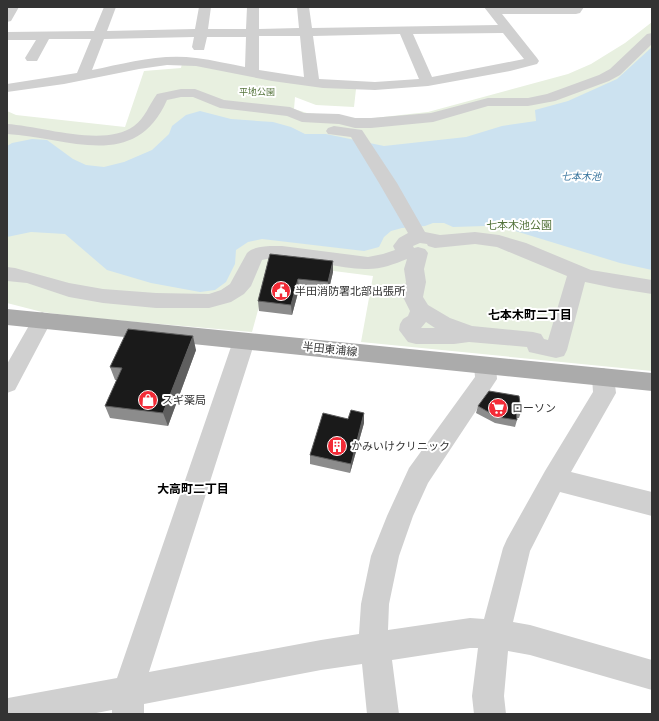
<svg xmlns="http://www.w3.org/2000/svg" width="659" height="721" viewBox="0 0 659 721" font-family="'PT Sans','Noto Sans JP',sans-serif">
	<style>
		.green { fill: #e8f0e0 }
		.water { fill: #cce2f0 }
		.lines { fill: none; stroke-linecap: round; stroke-linejoin: round }
		.minor { fill: #d0d0d0; fill-rule: evenodd }
		.major { fill: #ababab; fill-rule: evenodd }
		.wall { fill: #8c8c8c }
		.shaded-wall { fill: #5f5f5f }
		.building { fill: #1a1a1a; stroke: #5f5f5f }
		.labels { text-anchor: middle; dominant-baseline: central; stroke-width: 4; stroke-linejoin: round; paint-order: stroke }
		.far-park-label { font-size: 9px; fill: #54733b; stroke: #fff }
		.far-water-label { font-size: 10px; font-style: italic; fill: #38749d; stroke: #fff }
		.park-label { font-size: 11px; fill: #54733b; stroke: #fff }
		.poi-label { font-size: 11px; fill: #333; stroke: #fff; text-anchor: start }
		.street-label { font-size: 11px; fill: #333; stroke: #fff }
		.neighbourhood-label { font-size: 12px; font-weight: bold; fill: #000; stroke: #fff }
	</style>
	<rect width="100%" height="100%" fill="#fff"/>
	<path class="green" d="M 652,22 L 652,371 L 361,342 L 373,276 L 271,263 L 252,332 L 80,317 L 42,312 L 7,303 L 7,111 L 16,115 L 125,127 L 144,71 L 181,68 L 182,63 L 356,89 L 354,107 L 316,105 L 295,97 L 294,109 L 307,113 L 365,119 L 428,112 L 568,74 L 591,64 L 625,43 Z"/>
	<path class="water" d="M 652,47 L 652,270 L 620,263 L 512,230 L 485,226 L 453,227 L 444,223 L 433,223 L 425,226 L 402,228 L 391,231 L 384,237 L 379,247 L 364,251 L 262,239 L 248,242 L 236,250 L 235,264 L 226,282 L 215,290 L 200,292 L 151,283 L 107,270 L 65,234 L 31,232 L 7,237 L 7,146 L 12,143 L 32,139 L 47,140 L 73,159 L 86,165 L 104,167 L 124,162 L 152,150 L 169,134 L 172,126 L 186,115 L 200,111 L 231,119 L 273,122 L 291,127 L 305,134 L 326,134 L 384,146 L 466,137 L 502,126 L 536,121 L 535,110 L 568,101 L 617,79 Z"/>
	<g class="lines">
		<path class="minor" d="M 7,7 L 19,7 L 11,21 L 7,22 Z
			M 104,7 L 116,7 L 107,31 L 195,29 L 199,7 L 211,7 L 208,29 L 246,29 L 247,7 L 259,7 L 259,29 L 299,28 L 297,7 L 309,7 L 312,28 L 498,25 L 484,7 L 584,7 L 580,13 L 576,14 L 502,14 L 537,58 L 539,61 L 537,64 L 510,71 L 428,86 L 375,90 L 323,88 L 272,81 L 196,66 L 167,65 L 139,69 L 64,84 L 7,92 L 7,84 L 77,73 L 91,39 L 49,39 L 37,61 L 27,61 L 25,58 L 36,40 L 7,40 L 7,32 L 94,31 ZM 503,33 L 524,59 L 432,77 L 413,34 ZM 400,34 L 419,79 L 375,82 L 319,79 L 313,36 ZM 259,36 L 300,36 L 304,77 L 259,70 ZM 194,37 L 192,47 L 194,50 L 204,50 L 207,37 L 246,37 L 245,67 C 229,64 213,60 196,58 C 162,53 126,63 92,70 L 104,39 Z
			M 652,33 L 652,44 L 620,75 L 609,81 L 555,101 L 528,106 L 488,106 L 433,122 L 371,128 L 355,128 L 339,124 L 302,122 L 287,116 L 220,108 L 193,97 L 181,97 L 167,100 C 135,173 67,137 7,134 L 7,124 C 42,126 104,148 134,126 C 145,118 149,105 157,94 L 181,89 L 195,89 L 224,100 L 290,107 L 304,113 L 339,114 L 355,118 L 371,118 L 431,113 L 488,98 L 528,98 L 547,94 L 599,75 L 610,69 L 647,34 Z
			M 334,126 L 362,130 L 397,183 L 425,232 L 440,235 L 475,232 L 499,235 L 526,243 L 591,270 L 652,280 L 652,294 L 614,288 L 585,282 L 567,350 L 564,356 L 556,358 L 529,352 L 527,347 L 469,342 L 454,344 L 416,344 L 408,342 L 399,330 L 400,324 L 403,319 L 408,316 L 410,311 L 403,297 L 406,282 L 404,269 L 407,259 C 395,264 381,269 368,269 C 335,270 294,252 262,260 L 251,286 L 244,294 L 231,302 L 209,308 L 156,308 L 103,303 L 69,297 L 27,283 L 7,281 L 7,267 L 15,268 L 69,283 L 103,289 L 156,293 L 209,294 L 221,290 L 230,284 L 247,253 C 254,245 272,246 282,246 L 368,257 L 383,254 L 395,250 L 393,246 L 399,238 L 408,233 L 379,183 L 351,137 L 328,134 L 326,131 L 328,128 ZM 420,243 L 427,244 L 428,246 L 435,248 L 475,244 L 497,247 L 567,276 L 548,340 L 544,339 L 541,334 L 533,332 L 472,326 L 450,318 L 428,305 L 423,297 L 426,282 L 424,269 L 428,253 L 425,249 L 418,247 L 414,248 L 413,246 ZM 426,322 L 435,328 L 421,328 Z
			M 42,312 L 49,315 L 52,320 L 15,390 L 7,393 L 7,364 L 35,315 Z
			M 244,333 L 252,335 L 255,341 L 149,672 L 321,640 L 359,634 L 361,604 L 371,556 L 387,516 L 409,468 L 475,377 L 474,366 L 477,360 L 485,357 L 493,360 L 496,366 L 497,379 L 428,483 L 413,516 L 399,556 L 389,604 L 388,630 L 470,618 L 484,619 L 503,548 L 507,539 L 545,471 L 593,392 L 592,377 L 595,371 L 603,368 L 611,371 L 614,377 L 616,393 L 571,472 L 652,492 L 652,516 L 560,492 L 530,551 L 513,622 L 530,625 L 652,660 L 652,690 L 530,655 L 508,651 L 504,696 L 506,714 L 474,714 L 472,696 L 478,648 L 470,648 L 392,660 L 399,714 L 367,714 L 362,664 L 321,670 L 144,704 L 144,714 L 112,714 L 112,710 L 91,714 L 7,714 L 8,698 L 117,678 L 233,341 L 236,335 Z"/>
		<path class="major" d="M 7,309 L 652,373 L 652,391 L 7,325 Z"/>
	</g>
	<path class="wall" d="M 270,254 L 333,261 L 333,272 L 328,293 L 299,289 L 292,315 L 259,311 L 258,301 Z
		M 196,350 L 168,426 L 110,418 L 105,406 L 117,380 L 115,380 L 110,367 Z
		M 478,406 L 521,412 L 519,418 L 517,418 L 517,420 L 515,427 L 495,423 L 476,413 Z
		M 364,413 L 364,423 L 350,473 L 310,464 L 310,455 L 348,419 Z"/>
	<path class="shaded-wall" d="M 333,261 L 333,272 L 328,293 L 328,282 Z
		M 298,279 L 299,289 L 292,315 L 291,305 Z
		M 193,336 L 196,350 L 168,426 L 163,413 Z
		M 364,413 L 364,423 L 350,473 L 351,464 Z"/>
	<path class="building" d="M 270,254 L 333,261 L 328,282 L 298,279 L 291,305 L 258,301 Z
		M 128,329 L 193,336 L 163,413 L 105,406 L 122,368 L 110,367 Z
		M 489,391 L 519,396 L 521,412 L 516,412 L 517,420 L 497,417 L 478,406 Z
		M 351,410 L 364,413 L 351,464 L 310,455 L 323,413 L 348,419 Z"/>
	<defs>
		<g id="civic-disc" transform="scale(1)"><circle r="9.5" fill="#f32b37" stroke="#fff"/><path d="M-.6-6.5H3V-4.5H.6V-3L4-1V1h2V6H-6V1h2V-1L-.6-3ZM-1.2 2.5V6h2.4V2.5Z" fill="#fff"/></g>
		<g id="shop-disc" transform="scale(1)"><circle r="9.5" fill="#f32b37" stroke="#fff"/><path d="M-5-2.5h2.3a2.7 3.5 0 0 1 5.4 0H5L5.5 6h-11ZM-1.5-2.5h3a1.5 2.3 0 0 0-3 0Z" fill="#fff"/></g>
		<g id="supermarket-disc" transform="scale(1)"><circle r="9.5" fill="#f32b37" stroke="#fff"/><path d="M-6-5.5h2.5l.6 2H6L4.5 2H-2.5L-4.4-4H-6ZM-1.5 3.2a1.3 1.3 0 1 0 .1 0ZM3 3.2a1.3 1.3 0 1 0 .1 0Z" fill="#fff"/></g>
		<g id="building-disc" transform="scale(1)"><circle r="9.5" fill="#f32b37" stroke="#fff"/><path d="M-4-6H4V6H1V3H-1V6H-4ZM-2.5-4.3h1.7v1.8h-1.7ZM.8-4.3h1.7v1.8H.8ZM-2.5-1h1.7V.8h-1.7ZM.8-1h1.7V.8H.8Z" fill="#fff"/></g>
	</defs>
	<g fill-rule="evenodd">
		<use href="#civic-disc" x="281" y="291"/>
		<use href="#shop-disc" x="148" y="400"/>
		<use href="#supermarket-disc" x="498" y="408"/>
		<use href="#building-disc" x="337" y="446"/>
	</g>
	<g class="labels">
		<g class="far-park-label">
			<text x="257" y="91">平地公園</text>
		</g>
		<g class="far-water-label">
			<text x="581" y="176">七本木池</text>
		</g>
		<g class="park-label">
			<text x="519" y="225">七本木池公園</text>
		</g>
		<g class="poi-label">
			<text x="295" y="291">半田消防署北部出張所</text>
			<text x="162" y="400">スギ薬局</text>
			<text x="512" y="408">ローソン</text>
			<text x="351" y="446">かみいけクリニック</text>
		</g>
		<g class="street-label">
			<text transform="translate(330 349) rotate(6)">半田東浦線</text>
		</g>
		<g class="neighbourhood-label">
			<text x="530" y="314">七本木町二丁目</text>
			<text x="193" y="488">大高町二丁目</text>
		</g>
	</g>
	<rect width="659" height="721" fill="none" stroke="#333333" stroke-width="16"/>
</svg>
